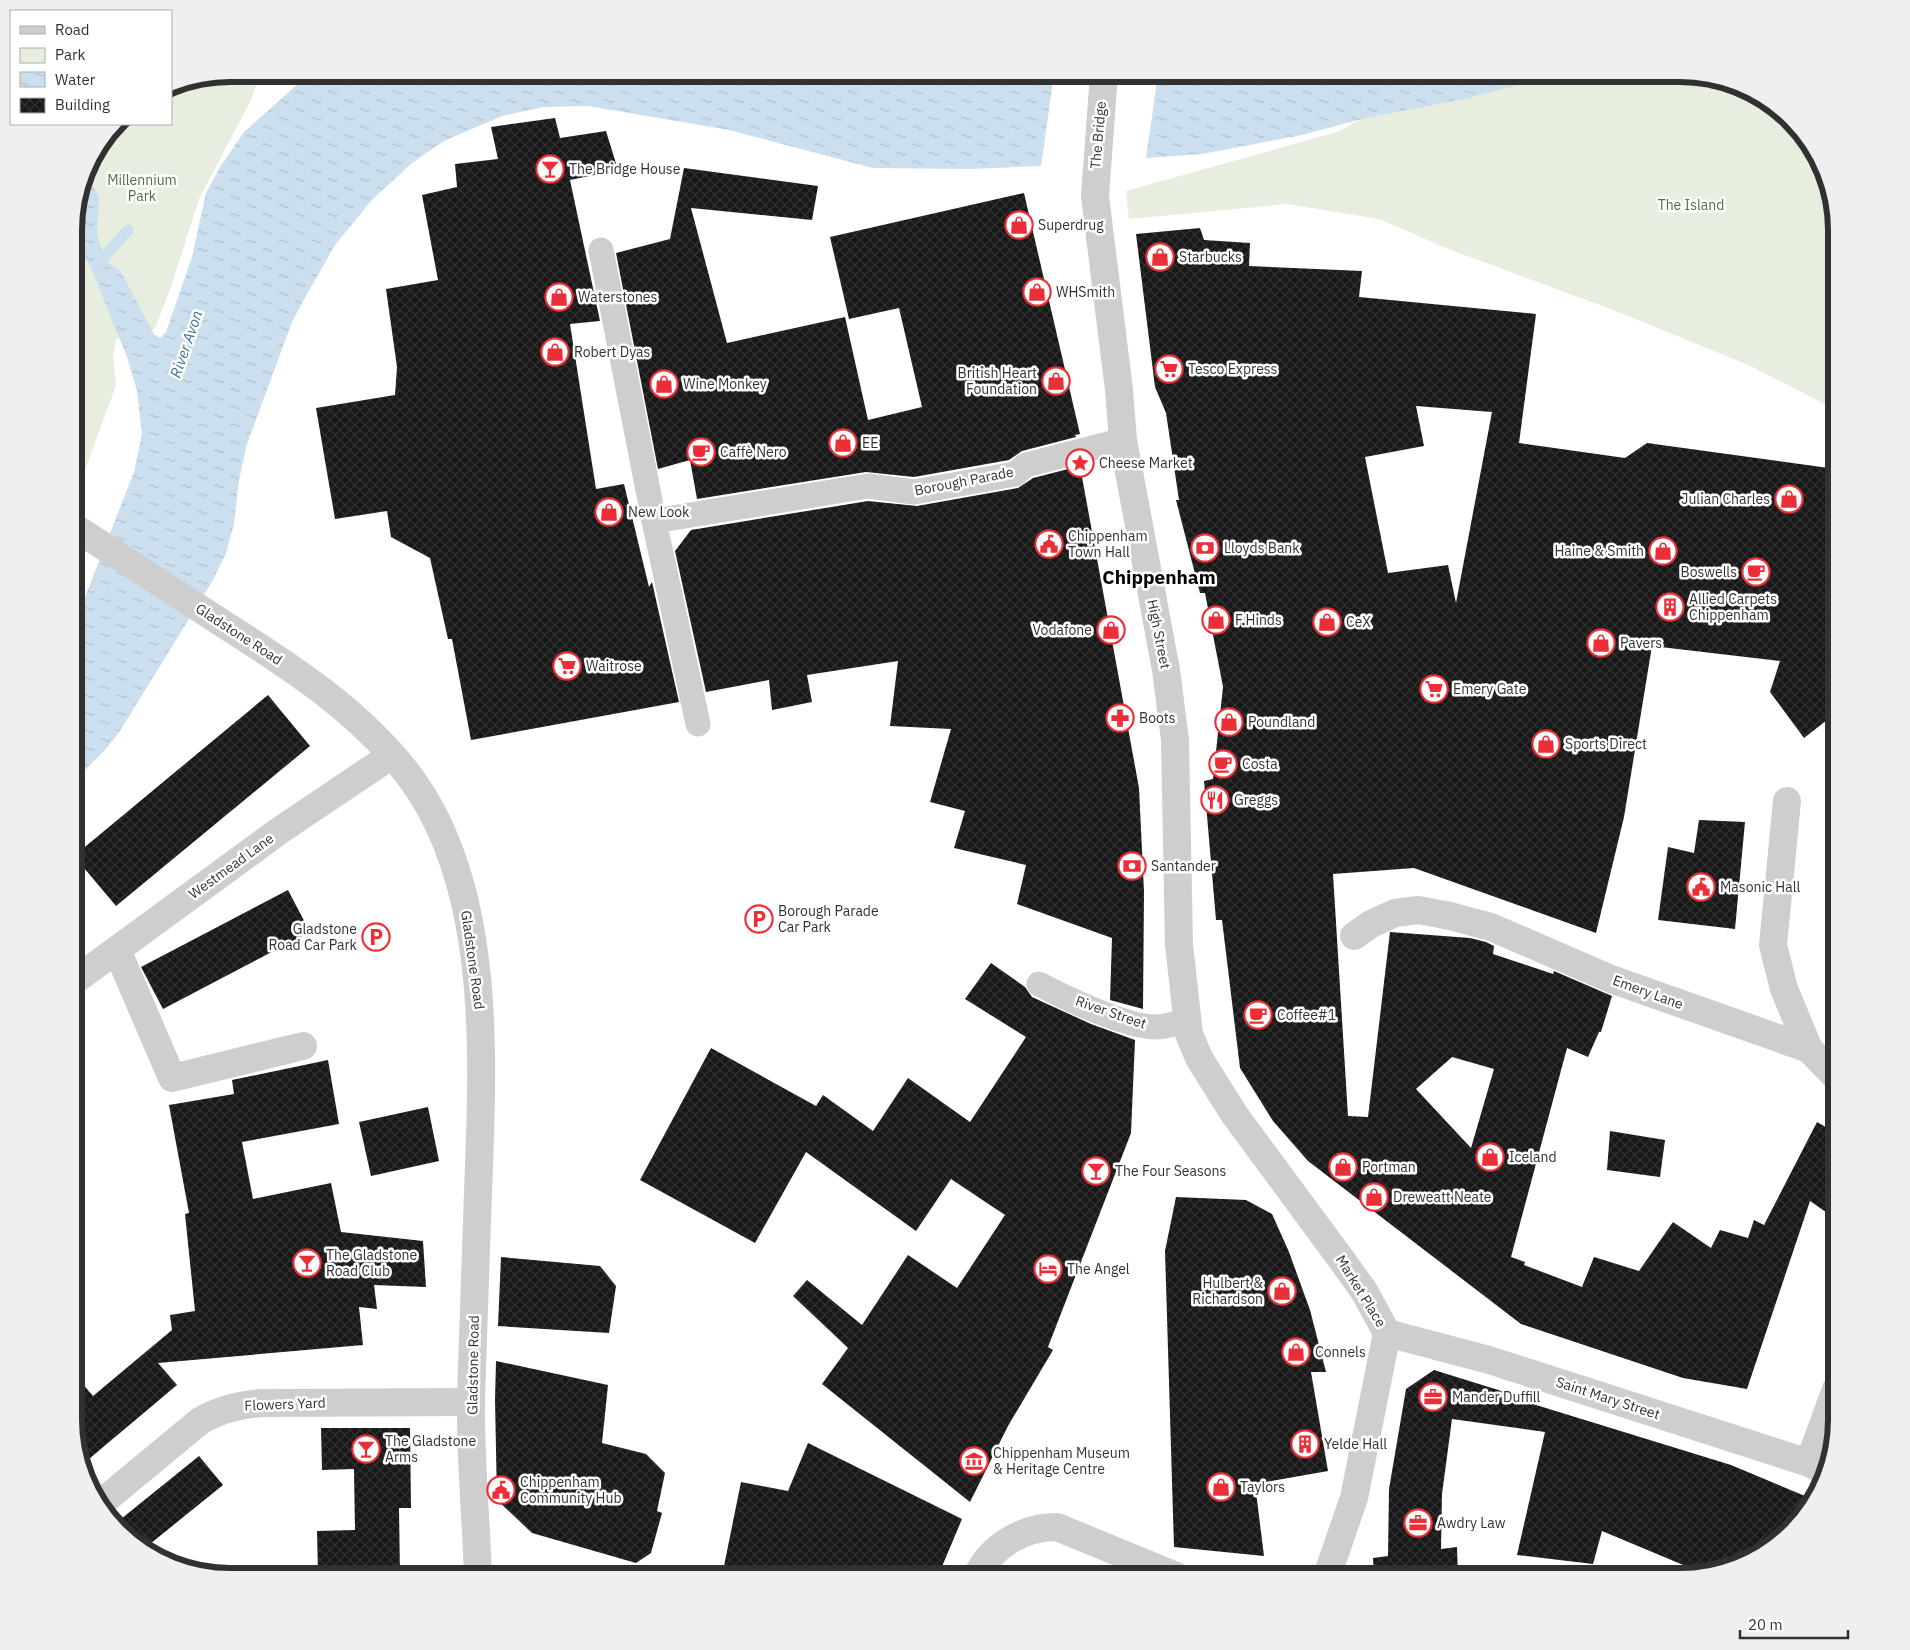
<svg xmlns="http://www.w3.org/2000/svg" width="1910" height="1650" viewBox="0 0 1910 1650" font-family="'IBM Plex Sans',sans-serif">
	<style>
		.green { fill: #e7eedf }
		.water { fill: url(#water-ripples) }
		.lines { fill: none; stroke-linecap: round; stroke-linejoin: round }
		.stream { stroke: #cbdfee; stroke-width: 11 }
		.building { fill: url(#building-cross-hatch); fill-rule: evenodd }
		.pedestrian { stroke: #cecece; stroke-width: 25 }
		.minor { stroke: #cecece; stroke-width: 28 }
		.tertiary { stroke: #cecece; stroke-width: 28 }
		.labels { text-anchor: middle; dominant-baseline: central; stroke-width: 5; stroke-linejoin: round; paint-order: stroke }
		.street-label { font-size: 14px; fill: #313131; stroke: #fff }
		.poi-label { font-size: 14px; fill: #313131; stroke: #fff; text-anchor: start }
		.park-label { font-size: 14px; fill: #526f3c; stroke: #fff }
		.water-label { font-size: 15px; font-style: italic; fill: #3b7098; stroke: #fff }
		.district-label { font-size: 19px; font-weight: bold; fill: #000; stroke: #fff }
		.rim { fill: none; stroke: #313131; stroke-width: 6 }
	</style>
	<defs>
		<pattern id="water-ripples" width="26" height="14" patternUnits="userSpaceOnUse" patternTransform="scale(1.25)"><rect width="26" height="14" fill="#cbdfee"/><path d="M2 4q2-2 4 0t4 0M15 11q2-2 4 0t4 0" fill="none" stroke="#afc0cd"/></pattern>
		<pattern id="building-cross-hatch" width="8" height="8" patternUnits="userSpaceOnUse" patternTransform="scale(1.25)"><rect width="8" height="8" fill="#181818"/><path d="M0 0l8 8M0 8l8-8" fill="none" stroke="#313131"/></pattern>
	</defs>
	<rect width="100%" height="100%" fill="#fff"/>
	<path class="green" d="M 231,74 L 260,74 L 251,100 L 199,199 L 171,287 L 155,328 L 150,332 L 131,331 L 116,340 L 113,355 L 116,386 L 74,499 L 74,220 L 90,161 L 119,124 L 171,124 L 171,86 Z
		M 1481,74 L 1679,74 L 1739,86 L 1783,113 L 1824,171 L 1836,231 L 1836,410 L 1753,367 L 1616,311 L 1451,250 L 1379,219 L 1287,204 L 1129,219 L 1126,191 L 1337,132 L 1397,100 Z"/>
	<path class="water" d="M 309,74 L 1054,74 L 1041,166 L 970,169 L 873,168 L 729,130 L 588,106 L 543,107 L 502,116 L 444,141 L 412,163 L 371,201 L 335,245 L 307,294 L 292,322 L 247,444 L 239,480 L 234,524 L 226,553 L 213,580 L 120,731 L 106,749 L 74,781 L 74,625 L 134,472 L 142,434 L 137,391 L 127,357 L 91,268 L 78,246 L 76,215 L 83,186 L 89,184 L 93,186 L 99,196 L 97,234 L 105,261 L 120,270 L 154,334 L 160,338 L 166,332 L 192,257 L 206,193 L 220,167 L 244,132 Z
		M 1158,74 L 1560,74 L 1469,98 L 1366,118 L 1302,135 L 1202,154 L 1146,158 Z"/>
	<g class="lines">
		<path class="stream" d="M 97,268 L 96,266 L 128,230"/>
	</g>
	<path class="building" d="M 555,118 L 560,138 L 606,131 L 618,170 L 570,180 L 600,321 L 570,324 L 596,489 L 624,484 L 649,587 L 652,582 L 679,702 L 471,740 L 452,639 L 448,639 L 430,558 L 391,537 L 387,511 L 335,519 L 316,408 L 395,395 L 397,367 L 386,289 L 438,280 L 422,195 L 457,187 L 455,164 L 498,159 L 491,127 Z
		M 684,168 L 818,186 L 812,220 L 691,208 L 727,343 L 845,317 L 868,420 L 922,407 L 899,308 L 849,319 L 830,237 L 1024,193 L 1080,434 L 1075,435 L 1076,437 L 1022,451 L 1009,460 L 914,477 L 866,472 L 697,499 L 690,460 L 658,469 L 616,253 L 670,239 Z
		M 1200,228 L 1204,240 L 1250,243 L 1249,266 L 1362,271 L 1359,297 L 1536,314 L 1519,443 L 1625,458 L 1647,443 L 1836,469 L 1836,713 L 1804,738 L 1770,692 L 1780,661 L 1652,646 L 1624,817 L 1596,933 L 1414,868 L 1333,874 L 1348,1116 L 1368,1117 L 1390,932 L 1470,938 L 1486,942 L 1494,946 L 1493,954 L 1553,974 L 1554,971 L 1612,996 L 1601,1032 L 1599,1032 L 1588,1057 L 1567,1048 L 1511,1257 L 1525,1262 L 1524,1265 L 1582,1287 L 1594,1257 L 1639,1271 L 1673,1222 L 1711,1248 L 1720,1230 L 1748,1238 L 1754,1220 L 1764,1225 L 1817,1122 L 1836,1133 L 1836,1219 L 1810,1201 L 1747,1389 L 1683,1378 L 1521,1324 L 1308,1161 L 1273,1121 L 1240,1068 L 1222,920 L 1216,920 L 1204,781 L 1213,779 L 1223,687 L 1205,593 L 1200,593 L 1176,500 L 1179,500 L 1166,413 L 1155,387 L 1136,234 ZM 1416,406 L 1492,412 L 1456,603 L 1448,565 L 1388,573 L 1365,457 L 1424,446 ZM 1452,1057 L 1494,1069 L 1471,1148 L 1416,1089 Z
		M 1080,466 L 1139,788 L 1144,892 L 1143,1009 L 1110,1000 L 1112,938 L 1017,904 L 1026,865 L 954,848 L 965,811 L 930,802 L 951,729 L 890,726 L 898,661 L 807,675 L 812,702 L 772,710 L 769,680 L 706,692 L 675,551 L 691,530 L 868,501 L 917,506 L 1018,488 L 1033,478 Z
		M 268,695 L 310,746 L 116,906 L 74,856 Z
		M 1699,820 L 1745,822 L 1735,929 L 1658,920 L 1668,847 L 1694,853 Z
		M 288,890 L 310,932 L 163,1009 L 141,967 Z
		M 991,963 L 1025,987 L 1032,997 L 1091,1024 L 1135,1040 L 1131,1133 L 1048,1347 L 1053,1350 L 1008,1426 L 970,1502 L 822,1384 L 848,1348 L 793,1296 L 807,1280 L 862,1325 L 908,1255 L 957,1288 L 1005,1215 L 951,1179 L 916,1231 L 806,1152 L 755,1243 L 640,1180 L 711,1048 L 816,1106 L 823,1095 L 873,1131 L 908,1078 L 970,1122 L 1026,1037 L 965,999 Z
		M 328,1060 L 339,1124 L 242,1142 L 253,1199 L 331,1183 L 341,1232 L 423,1241 L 426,1287 L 374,1285 L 377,1309 L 359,1307 L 363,1345 L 158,1363 L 177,1385 L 83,1464 L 74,1429 L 74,1374 L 93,1396 L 172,1330 L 170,1315 L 195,1311 L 185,1214 L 189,1213 L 169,1105 L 234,1094 L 232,1080 Z
		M 428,1107 L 439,1161 L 371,1176 L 359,1122 Z
		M 1610,1131 L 1665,1140 L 1660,1177 L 1607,1170 Z
		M 1176,1197 L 1246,1200 L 1272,1214 L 1289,1252 L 1310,1310 L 1326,1372 L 1311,1372 L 1328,1471 L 1255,1484 L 1264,1556 L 1174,1547 L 1165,1251 Z
		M 501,1257 L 600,1266 L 616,1286 L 609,1333 L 498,1326 Z
		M 496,1361 L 608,1385 L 602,1443 L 646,1454 L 665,1473 L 657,1511 L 662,1513 L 651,1553 L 636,1563 L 532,1533 L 497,1500 L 495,1400 Z
		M 1434,1370 L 1524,1398 L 1523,1401 L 1731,1465 L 1812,1499 L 1797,1523 L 1739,1564 L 1700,1572 L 1602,1531 L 1593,1564 L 1517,1555 L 1545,1432 L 1452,1419 L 1442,1494 L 1441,1549 L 1457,1547 L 1458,1576 L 1374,1576 L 1373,1558 L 1388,1556 L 1389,1489 L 1406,1389 Z
		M 321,1428 L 410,1428 L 411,1508 L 399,1508 L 400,1576 L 318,1576 L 317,1531 L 355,1530 L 354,1469 L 322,1470 Z
		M 808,1443 L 962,1519 L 938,1576 L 722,1576 L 741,1482 L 788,1491 Z
		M 199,1456 L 223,1485 L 145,1548 L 127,1537 L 116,1523 Z"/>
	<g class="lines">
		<path class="pedestrian" d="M 601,250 L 654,521 L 698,724
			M 654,521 L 868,486 L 914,492 L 1015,474 L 1026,465 L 1123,440
			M 1039,984 C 1067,999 1124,1026 1155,1027 C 1166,1027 1176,1023 1186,1021"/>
		<path class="minor" d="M 1104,74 L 1095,196 L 1119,390 L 1123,440 L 1166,670 L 1175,740 L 1179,945 L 1189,1034 L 1199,1058 L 1234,1114 L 1341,1259 L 1364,1291 L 1387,1333 L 1354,1498 L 1327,1576
			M 1787,801 L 1773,945 L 1784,989 L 1809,1049
			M 1354,936 L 1371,924 L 1395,913 L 1418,910 L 1450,916 L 1491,927 L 1611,979 L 1809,1049 L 1836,1077
			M 117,950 L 172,1078 L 303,1046
			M 74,981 L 279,831 L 392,755
			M 1387,1333 L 1489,1360 L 1809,1463 L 1826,1472
			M 1809,1463 L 1836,1389
			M 101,1503 L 200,1421 C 221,1409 239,1405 263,1403 L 471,1402"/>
		<path class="tertiary" d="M 74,527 C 124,560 175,592 225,625 C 291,667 358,710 407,773 C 493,884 483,1059 478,1192 C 476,1260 474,1328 471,1397 C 470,1456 476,1517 478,1576
			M 977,1576 C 991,1546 1023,1527 1057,1527 L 1176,1576"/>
	</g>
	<defs>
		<g id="bar-ring" transform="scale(1.4375)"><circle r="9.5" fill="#fff" stroke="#ec2f36" stroke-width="1.5"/><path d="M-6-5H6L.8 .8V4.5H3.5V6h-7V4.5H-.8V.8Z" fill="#ec2f36"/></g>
		<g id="shop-ring" transform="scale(1.4375)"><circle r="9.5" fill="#fff" stroke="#ec2f36" stroke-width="1.5"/><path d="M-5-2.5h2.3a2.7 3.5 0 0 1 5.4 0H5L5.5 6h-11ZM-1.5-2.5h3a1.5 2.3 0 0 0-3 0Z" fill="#ec2f36"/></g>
		<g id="supermarket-ring" transform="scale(1.4375)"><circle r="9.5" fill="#fff" stroke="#ec2f36" stroke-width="1.5"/><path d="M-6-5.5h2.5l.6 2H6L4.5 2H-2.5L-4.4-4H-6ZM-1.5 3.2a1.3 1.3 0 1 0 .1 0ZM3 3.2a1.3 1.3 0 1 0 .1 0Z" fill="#ec2f36"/></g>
		<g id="cafe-ring" transform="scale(1.4375)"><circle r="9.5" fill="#fff" stroke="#ec2f36" stroke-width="1.5"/><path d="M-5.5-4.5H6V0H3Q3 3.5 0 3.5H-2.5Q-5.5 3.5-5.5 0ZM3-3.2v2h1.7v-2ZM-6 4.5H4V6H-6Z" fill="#ec2f36"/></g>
		<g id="sight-ring" transform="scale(1.4375)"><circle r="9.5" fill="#fff" stroke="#ec2f36" stroke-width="1.5"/><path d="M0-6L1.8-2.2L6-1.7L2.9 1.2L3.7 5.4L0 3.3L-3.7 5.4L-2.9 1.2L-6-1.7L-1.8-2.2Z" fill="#ec2f36"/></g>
		<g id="civic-ring" transform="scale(1.4375)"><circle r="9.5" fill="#fff" stroke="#ec2f36" stroke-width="1.5"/><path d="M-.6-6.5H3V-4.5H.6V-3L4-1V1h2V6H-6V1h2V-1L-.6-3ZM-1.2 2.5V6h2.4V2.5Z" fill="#ec2f36"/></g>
		<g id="bank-ring" transform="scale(1.4375)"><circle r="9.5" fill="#fff" stroke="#ec2f36" stroke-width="1.5"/><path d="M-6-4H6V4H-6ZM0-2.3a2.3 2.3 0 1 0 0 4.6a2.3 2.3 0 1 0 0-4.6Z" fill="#ec2f36"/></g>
		<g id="building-ring" transform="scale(1.4375)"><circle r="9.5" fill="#fff" stroke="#ec2f36" stroke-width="1.5"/><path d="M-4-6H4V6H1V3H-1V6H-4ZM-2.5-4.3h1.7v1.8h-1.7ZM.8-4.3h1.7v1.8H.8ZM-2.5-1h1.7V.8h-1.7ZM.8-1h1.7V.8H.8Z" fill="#ec2f36"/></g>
		<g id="pharmacy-ring" transform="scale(1.4375)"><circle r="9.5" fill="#fff" stroke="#ec2f36" stroke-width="1.5"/><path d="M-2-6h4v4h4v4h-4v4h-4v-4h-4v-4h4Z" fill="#ec2f36"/></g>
		<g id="restaurant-ring" transform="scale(1.4375)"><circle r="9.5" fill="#fff" stroke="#ec2f36" stroke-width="1.5"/><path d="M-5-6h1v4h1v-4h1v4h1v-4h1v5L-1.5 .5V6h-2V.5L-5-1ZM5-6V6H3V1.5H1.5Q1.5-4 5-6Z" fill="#ec2f36"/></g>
		<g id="parking-ring" transform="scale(1.4375)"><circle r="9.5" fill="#fff" stroke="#ec2f36" stroke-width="1.5"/><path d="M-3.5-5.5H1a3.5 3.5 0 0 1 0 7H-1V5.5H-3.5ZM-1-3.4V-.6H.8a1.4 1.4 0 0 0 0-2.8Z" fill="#ec2f36"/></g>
		<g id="hotel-ring" transform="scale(1.4375)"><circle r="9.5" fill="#fff" stroke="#ec2f36" stroke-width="1.5"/><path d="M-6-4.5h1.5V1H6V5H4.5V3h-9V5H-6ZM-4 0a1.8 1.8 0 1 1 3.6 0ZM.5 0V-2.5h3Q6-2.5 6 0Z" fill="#ec2f36"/></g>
		<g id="office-ring" transform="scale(1.4375)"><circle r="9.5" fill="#fff" stroke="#ec2f36" stroke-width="1.5"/><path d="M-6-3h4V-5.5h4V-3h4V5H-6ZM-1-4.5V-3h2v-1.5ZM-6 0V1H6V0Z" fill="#ec2f36"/></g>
		<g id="museum-ring" transform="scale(1.4375)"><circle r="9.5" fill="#fff" stroke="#ec2f36" stroke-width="1.5"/><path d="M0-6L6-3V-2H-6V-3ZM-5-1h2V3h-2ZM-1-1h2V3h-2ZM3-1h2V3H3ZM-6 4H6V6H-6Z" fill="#ec2f36"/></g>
	</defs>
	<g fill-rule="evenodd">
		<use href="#bar-ring" x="550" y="169"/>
		<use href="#shop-ring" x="1019" y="225"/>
		<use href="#shop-ring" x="1160" y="257"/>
		<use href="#shop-ring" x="1037" y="292"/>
		<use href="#shop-ring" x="559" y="297"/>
		<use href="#shop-ring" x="555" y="352"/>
		<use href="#supermarket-ring" x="1169" y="369"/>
		<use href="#shop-ring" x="1056" y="381"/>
		<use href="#shop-ring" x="664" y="384"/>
		<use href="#shop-ring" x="843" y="443"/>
		<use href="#cafe-ring" x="701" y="452"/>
		<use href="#sight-ring" x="1080" y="463"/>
		<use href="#shop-ring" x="1789" y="499"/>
		<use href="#shop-ring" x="609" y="512"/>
		<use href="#civic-ring" x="1049" y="544"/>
		<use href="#bank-ring" x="1205" y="548"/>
		<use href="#shop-ring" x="1663" y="551"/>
		<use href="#cafe-ring" x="1756" y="572"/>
		<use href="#building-ring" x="1670" y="607"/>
		<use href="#shop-ring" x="1216" y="620"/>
		<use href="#shop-ring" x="1327" y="622"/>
		<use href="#shop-ring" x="1111" y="630"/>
		<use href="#shop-ring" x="1601" y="643"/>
		<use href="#supermarket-ring" x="567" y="666"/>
		<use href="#supermarket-ring" x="1434" y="689"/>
		<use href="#pharmacy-ring" x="1120" y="718"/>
		<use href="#shop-ring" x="1229" y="722"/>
		<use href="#shop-ring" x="1546" y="744"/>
		<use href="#cafe-ring" x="1223" y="764"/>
		<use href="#restaurant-ring" x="1215" y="800"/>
		<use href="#bank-ring" x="1132" y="866"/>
		<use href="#civic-ring" x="1701" y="887"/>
		<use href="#parking-ring" x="759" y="919"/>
		<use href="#parking-ring" x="376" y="937"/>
		<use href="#cafe-ring" x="1258" y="1015"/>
		<use href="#shop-ring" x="1490" y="1157"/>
		<use href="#shop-ring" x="1343" y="1167"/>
		<use href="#bar-ring" x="1096" y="1171"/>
		<use href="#shop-ring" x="1374" y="1197"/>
		<use href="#bar-ring" x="307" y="1263"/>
		<use href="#hotel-ring" x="1048" y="1269"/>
		<use href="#shop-ring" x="1282" y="1291"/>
		<use href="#shop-ring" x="1296" y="1352"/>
		<use href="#office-ring" x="1433" y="1397"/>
		<use href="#building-ring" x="1305" y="1444"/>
		<use href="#bar-ring" x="366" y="1449"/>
		<use href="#museum-ring" x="974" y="1461"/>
		<use href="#shop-ring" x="1221" y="1487"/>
		<use href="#civic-ring" x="501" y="1490"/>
		<use href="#office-ring" x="1418" y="1523"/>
	</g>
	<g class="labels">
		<g class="street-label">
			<text transform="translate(1098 135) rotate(-85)">The Bridge</text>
			<text transform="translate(964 481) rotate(-11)">Borough Parade</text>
			<text transform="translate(239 634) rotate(33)">Gladstone Road</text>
			<text transform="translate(1159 634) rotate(79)">High Street</text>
			<text transform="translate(231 866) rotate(-36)">Westmead Lane</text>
			<text transform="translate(473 960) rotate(82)">Gladstone Road</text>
			<text transform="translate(1648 992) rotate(20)">Emery Lane</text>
			<text transform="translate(1111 1012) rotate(19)">River Street</text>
			<text transform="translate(1361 1291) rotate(58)">Market Place</text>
			<text transform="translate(473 1365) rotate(-89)">Gladstone Road</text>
			<text transform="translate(1608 1398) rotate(18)">Saint Mary Street</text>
			<text transform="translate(285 1404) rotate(-2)">Flowers Yard</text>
		</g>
		<g class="poi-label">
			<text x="569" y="169">The Bridge House</text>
			<text x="1038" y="225">Superdrug</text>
			<text x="1179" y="257">Starbucks</text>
			<text x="1056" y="292">WHSmith</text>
			<text x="578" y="297">Waterstones</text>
			<text x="574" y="352">Robert Dyas</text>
			<text x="1188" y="369">Tesco Express</text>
			<text x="1037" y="373" text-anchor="end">British Heart<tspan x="1037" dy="16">Foundation</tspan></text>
			<text x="683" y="384">Wine Monkey</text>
			<text x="862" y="443">EE</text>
			<text x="720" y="452">Caffè Nero</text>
			<text x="1099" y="463">Cheese Market</text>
			<text x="1770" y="499" text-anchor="end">Julian Charles</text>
			<text x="628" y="512">New Look</text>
			<text x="1068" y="536">Chippenham<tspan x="1068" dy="16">Town Hall</tspan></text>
			<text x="1224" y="548">Lloyds Bank</text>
			<text x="1644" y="551" text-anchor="end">Haine &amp; Smith</text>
			<text x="1737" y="572" text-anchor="end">Boswells</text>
			<text x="1689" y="599">Allied Carpets<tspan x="1689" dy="16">Chippenham</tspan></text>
			<text x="1235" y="620">F.Hinds</text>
			<text x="1346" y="622">CeX</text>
			<text x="1092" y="630" text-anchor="end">Vodafone</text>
			<text x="1620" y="643">Pavers</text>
			<text x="586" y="666">Waitrose</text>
			<text x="1453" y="689">Emery Gate</text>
			<text x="1139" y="718">Boots</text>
			<text x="1248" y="722">Poundland</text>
			<text x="1565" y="744">Sports Direct</text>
			<text x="1242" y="764">Costa</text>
			<text x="1234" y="800">Greggs</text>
			<text x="1151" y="866">Santander</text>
			<text x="1720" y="887">Masonic Hall</text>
			<text x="778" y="911">Borough Parade<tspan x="778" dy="16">Car Park</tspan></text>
			<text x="357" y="929" text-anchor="end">Gladstone<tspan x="357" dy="16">Road Car Park</tspan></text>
			<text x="1277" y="1015">Coffee#1</text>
			<text x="1509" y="1157">Iceland</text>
			<text x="1362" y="1167">Portman</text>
			<text x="1115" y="1171">The Four Seasons</text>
			<text x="1393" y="1197">Dreweatt Neate</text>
			<text x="326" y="1255">The Gladstone<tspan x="326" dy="16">Road Club</tspan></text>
			<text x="1067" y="1269">The Angel</text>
			<text x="1263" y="1283" text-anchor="end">Hulbert &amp;<tspan x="1263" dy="16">Richardson</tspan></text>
			<text x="1315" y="1352">Connels</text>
			<text x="1452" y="1397">Mander Duffill</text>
			<text x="385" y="1441">The Gladstone<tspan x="385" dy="16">Arms</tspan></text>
			<text x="1324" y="1444">Yelde Hall</text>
			<text x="993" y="1453">Chippenham Museum<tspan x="993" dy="16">&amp; Heritage Centre</tspan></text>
			<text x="520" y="1482">Chippenham<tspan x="520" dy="16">Community Hub</tspan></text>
			<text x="1240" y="1487">Taylors</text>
			<text x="1437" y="1523">Awdry Law</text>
		</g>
		<g class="park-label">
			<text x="142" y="180">Millennium<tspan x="142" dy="16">Park</tspan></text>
			<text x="1691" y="205">The Island</text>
		</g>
		<g class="water-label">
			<text transform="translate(186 344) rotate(-71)">River Avon</text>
		</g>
		<g class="district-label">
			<text x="1159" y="577">Chippenham</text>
		</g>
	</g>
	<path d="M0 0H1910V1650H0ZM230 82H1680A148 148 0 0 1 1828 230V1420A148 148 0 0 1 1680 1568H230A148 148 0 0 1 82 1420V230A148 148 0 0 1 230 82Z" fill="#efefef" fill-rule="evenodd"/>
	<path class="rim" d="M230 82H1680A148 148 0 0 1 1828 230V1420A148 148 0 0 1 1680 1568H230A148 148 0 0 1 82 1420V230A148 148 0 0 1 230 82Z"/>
	<rect x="10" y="10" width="162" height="115" fill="#ffffff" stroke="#adadad"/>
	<rect x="20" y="26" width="25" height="8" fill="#cecece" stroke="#adadad"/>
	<text x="55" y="35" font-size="15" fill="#313131">Road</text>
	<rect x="20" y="48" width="25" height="15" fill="#e7eedf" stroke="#adadad"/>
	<text x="55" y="60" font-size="15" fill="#313131">Park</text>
	<rect x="20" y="72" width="25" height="15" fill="url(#water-ripples)" stroke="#adadad"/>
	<text x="55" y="85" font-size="15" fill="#313131">Water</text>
	<rect x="20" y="98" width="25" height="15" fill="url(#building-cross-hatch)" stroke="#adadad"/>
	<text x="55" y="110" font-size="15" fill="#313131">Building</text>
	<path d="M1740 1630v8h108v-8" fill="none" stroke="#313131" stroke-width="2.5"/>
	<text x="1748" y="1630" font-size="15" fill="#313131" stroke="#ffffff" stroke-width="4" paint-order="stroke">20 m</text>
</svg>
